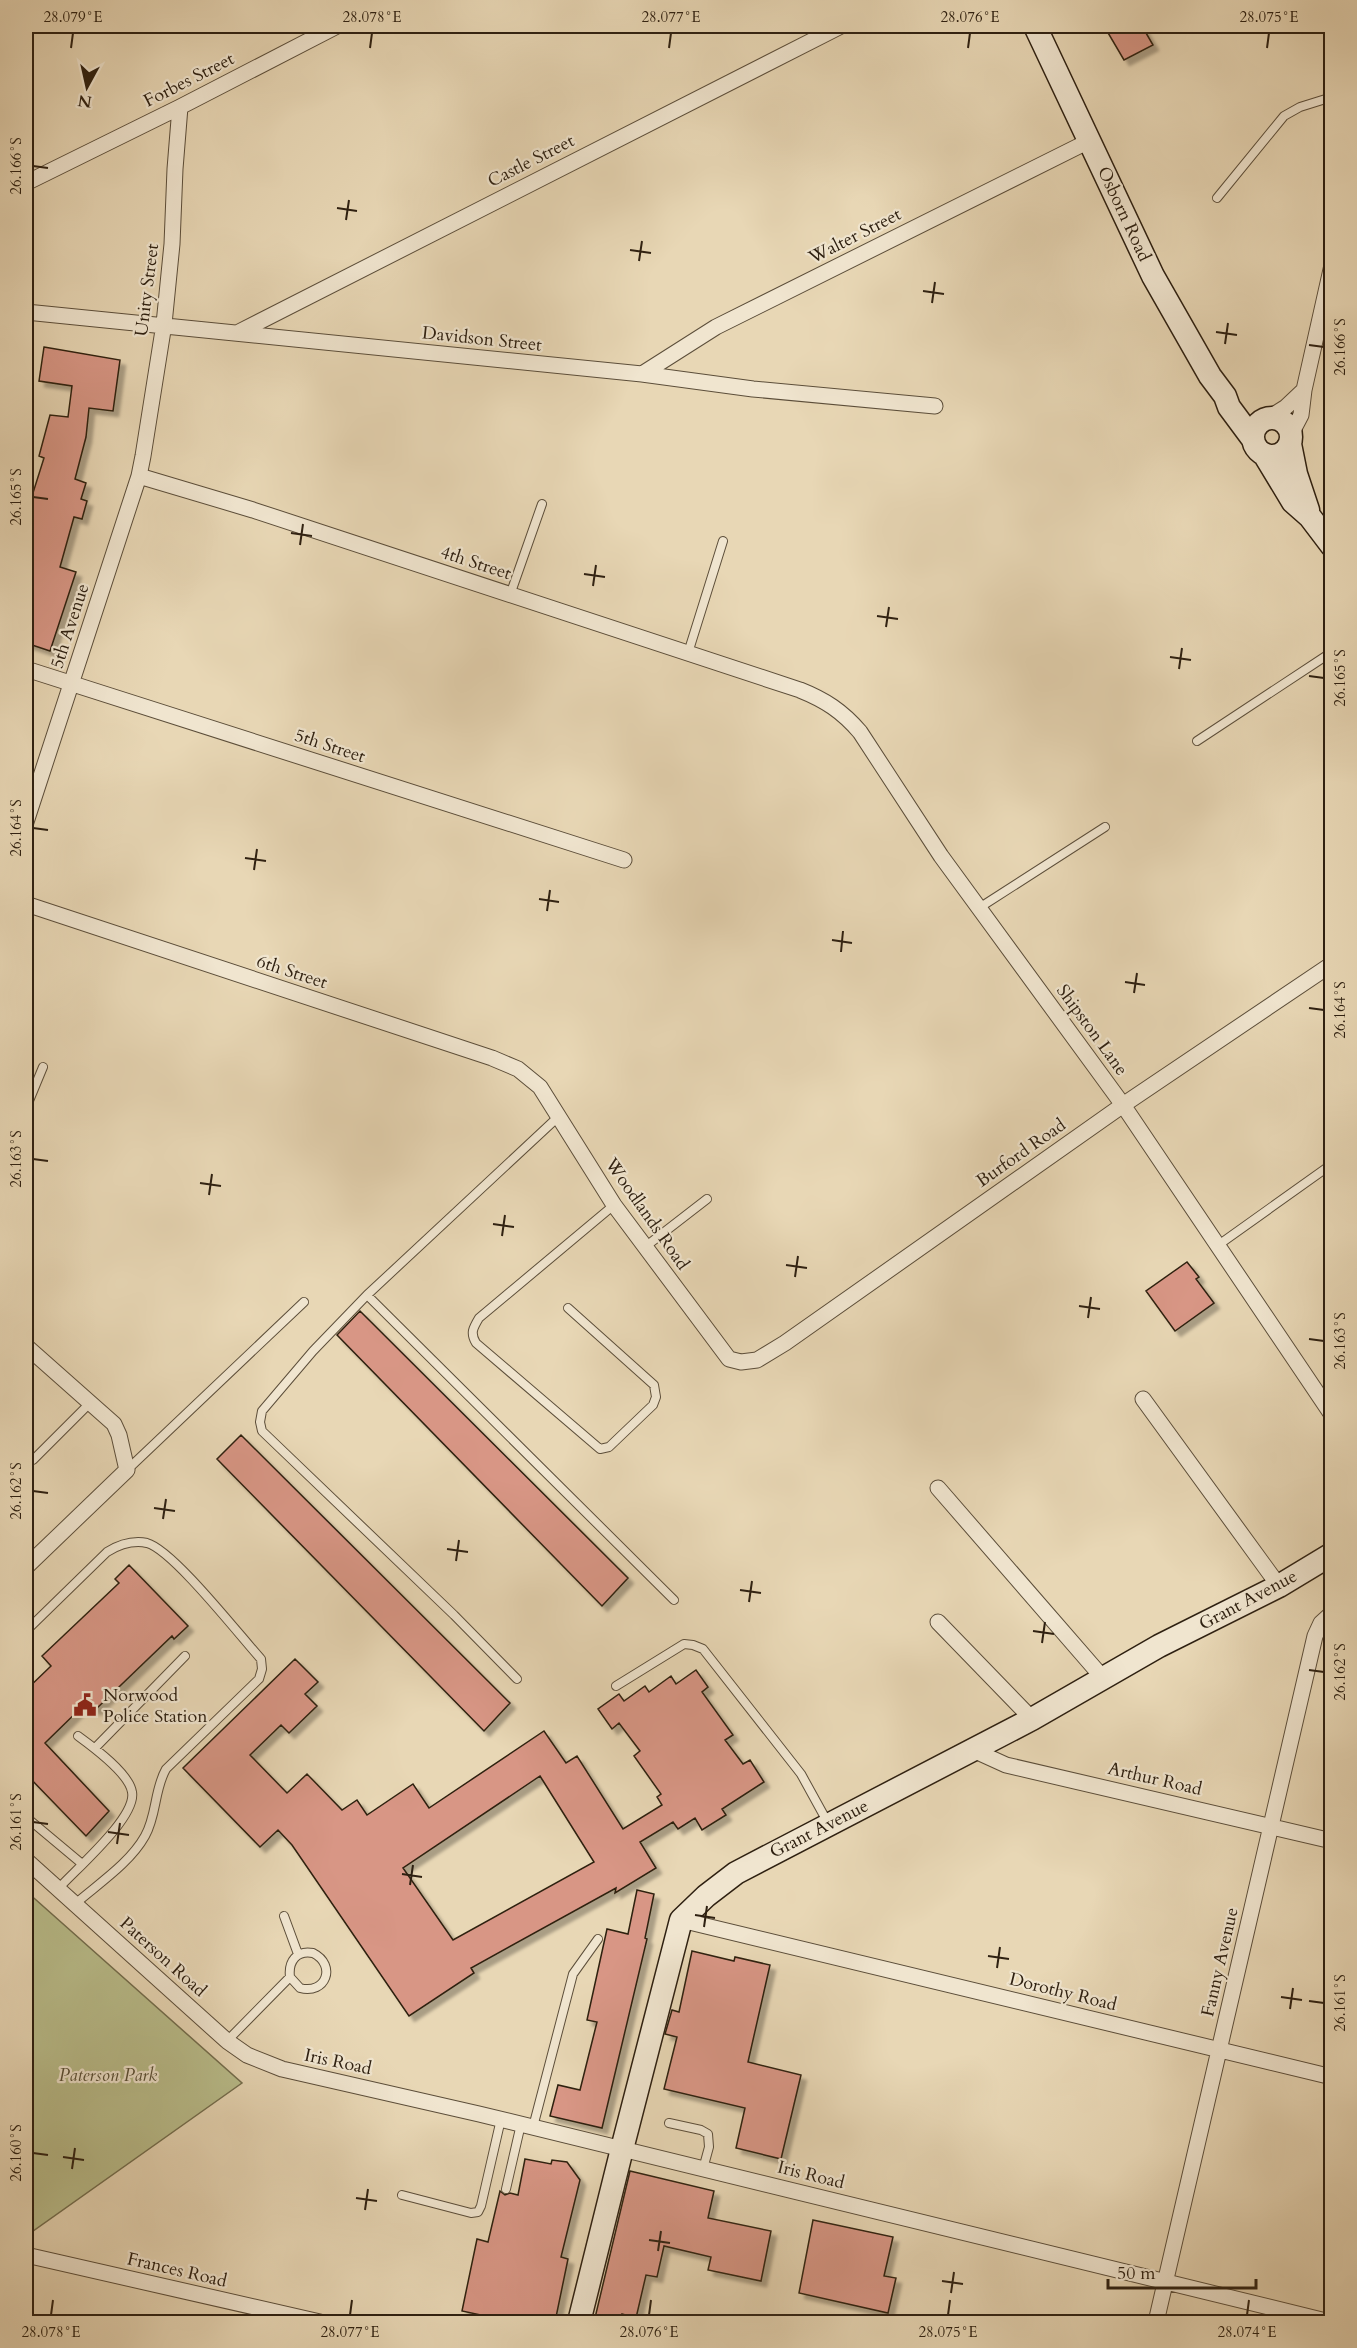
<svg xmlns="http://www.w3.org/2000/svg" width="1357" height="2348" viewBox="0 0 1357 2348" font-family="Cardo,serif">
	<style>
		.green { fill: #b9bd8b; stroke: #746e4e; stroke-width: 1.5 }
		.building { fill: #d89685; stroke: #2e2011; stroke-width: 1.5; fill-rule: evenodd; filter: url(#shadow) }
		.lines { fill: none; stroke-linecap: round; stroke-linejoin: round }
		.lane-casing { stroke: #5c4e3a; stroke-width: 10 }
		.street-casing { stroke: #5c4e3a; stroke-width: 17 }
		.secondary-casing { stroke: #2e2011; stroke-width: 25 }
		.lane { stroke: #f0e5cf; stroke-width: 8 }
		.street { stroke: #f0e5cf; stroke-width: 15 }
		.secondary { stroke: #f0e5cf; stroke-width: 22 }
		.ticks { fill: none; stroke: #2e2011; stroke-width: 2 }
		.labels { text-anchor: middle; dominant-baseline: central; stroke-width: 4.5; stroke-linejoin: round; paint-order: stroke }
		.street-label { font-size: 18px; fill: #2e2011; stroke: #f0e5cf }
		.poi-label { font-size: 18px; fill: #2e2011; stroke: #f0e5cf; text-anchor: start }
		.park-label { font-size: 18px; font-style: italic; fill: #584f36; stroke: #f0e5cf }
		.neatline { fill: none; stroke: #2e2011; stroke-width: 2 }
		.ticks-label { font-size: 15px; text-anchor: middle; fill: #2e2011 }
	</style>
	<defs>
		<filter id="shadow"><feDropShadow dx="5.5" dy="5.5" stdDeviation="1.5" flood-color="#0004"/></filter>
	</defs>
	<rect width="100%" height="100%" fill="#e8d7b5"/>
	<filter id="stains"><feTurbulence type="fractalNoise" baseFrequency=".00333" numOctaves="4"/><feColorMatrix values="0 0 0 0 .2 0 0 0 0 .09 0 0 0 0 .02 0 0 0 .5 -.17"/></filter>
	<radialGradient id="worn" r=".72"><stop offset=".6" stop-color="#630" stop-opacity="0"/><stop offset="1" stop-color="#630" stop-opacity=".3"/></radialGradient>
	<path class="green" d="M 26,1891 L 242,2083 L 26,2236 Z"/>
	<path class="building" d="M 1104,26 L 1142,26 L 1153,45 L 1124,60 Z
		M 44,347 L 120,360 L 113,411 L 89,408 L 86,437 L 75,479 L 86,483 L 81,499 L 87,501 L 82,519 L 74,517 L 60,567 L 76,572 L 50,651 L 26,643 L 26,515 L 44,458 L 39,456 L 50,415 L 68,417 L 72,386 L 39,381 Z
		M 1187,1262 L 1199,1277 L 1196,1279 L 1214,1303 L 1175,1331 L 1146,1291 Z
		M 360,1311 L 628,1578 L 602,1606 L 337,1335 Z
		M 241,1435 L 510,1703 L 484,1731 L 217,1459 Z
		M 129,1565 L 188,1626 L 174,1639 L 172,1636 L 95,1710 L 87,1702 L 45,1743 L 109,1811 L 86,1836 L 26,1774 L 26,1690 L 51,1666 L 42,1656 L 119,1583 L 115,1579 Z
		M 295,1659 L 318,1682 L 305,1694 L 317,1706 L 289,1733 L 281,1725 L 250,1755 L 287,1793 L 307,1774 L 342,1810 L 357,1800 L 367,1815 L 413,1784 L 429,1808 L 544,1731 L 566,1763 L 577,1756 L 623,1829 L 662,1805 L 657,1797 L 661,1794 L 634,1756 L 640,1751 L 619,1723 L 612,1729 L 598,1709 L 619,1694 L 624,1701 L 645,1686 L 649,1692 L 671,1676 L 676,1684 L 696,1670 L 708,1687 L 702,1692 L 733,1735 L 725,1740 L 743,1764 L 750,1760 L 764,1782 L 722,1809 L 726,1815 L 702,1830 L 695,1818 L 678,1829 L 673,1822 L 640,1842 L 656,1868 L 615,1893 L 616,1888 L 471,1968 L 474,1973 L 409,2016 L 292,1845 L 278,1830 L 260,1847 L 183,1768 ZM 540,1776 L 594,1862 L 453,1940 L 403,1868 Z
		M 637,1890 L 654,1894 L 645,1938 L 647,1939 L 602,2128 L 550,2116 L 558,2085 L 580,2090 L 597,2022 L 587,2020 L 607,1929 L 628,1934 Z
		M 692,1951 L 734,1961 L 735,1957 L 770,1965 L 748,2062 L 801,2075 L 781,2159 L 736,2148 L 745,2108 L 664,2089 L 677,2037 L 665,2034 L 672,2010 L 679,2012 Z
		M 525,2159 L 551,2164 L 552,2160 L 567,2162 L 580,2180 L 561,2257 L 568,2259 L 555,2322 L 513,2322 L 462,2311 L 477,2239 L 488,2242 L 500,2191 L 505,2195 L 510,2193 L 518,2195 Z
		M 630,2171 L 714,2191 L 708,2218 L 771,2231 L 761,2281 L 708,2270 L 711,2257 L 664,2246 L 657,2277 L 646,2275 L 636,2318 L 622,2314 L 621,2322 L 594,2322 Z
		M 813,2220 L 893,2237 L 884,2276 L 896,2278 L 888,2313 L 799,2293 Z"/>
	<g class="lines">
		<g class="lane-casing">
			<path id="lane" d="M 1217,198 L 1284,116 L 1300,107 L 1332,97
				M 510,595 L 542,504
				M 688,653 L 723,541
				M 1197,741 L 1332,652
				M 979,908 L 1105,827
				M 26,1108 L 43,1067
				M 558,1117 L 367,1295 L 674,1600
				M 1217,1246 L 1332,1164
				M 645,1247 L 707,1199
				M 367,1295 L 313,1351 L 262,1411 L 260,1422 L 262,1431 L 454,1615 L 517,1679
				M 568,1308 L 654,1385 L 656,1397 L 653,1405 L 609,1447 L 600,1449 L 476,1343 C 470,1333 473,1328 479,1318 L 614,1205
				M 33,1460 L 90,1403
				M 127,1470 L 304,1302
				M 26,1631 L 107,1552 C 120,1544 132,1540 147,1543 C 173,1550 240,1636 261,1659 L 262,1669 L 259,1679 L 166,1769 C 154,1790 157,1815 145,1836 C 130,1863 98,1884 75,1904
				M 616,1686 L 684,1644 L 693,1645 L 703,1649 L 801,1774 L 828,1823
				M 95,1748 L 185,1656
				M 26,1817 L 81,1863
				M 58,1889 C 76,1869 137,1817 132,1792 C 129,1773 93,1747 78,1736
				M 284,1916 L 298,1954
				M 227,2041 L 290,1977 C 288,1961 297,1950 313,1953 C 337,1965 326,1995 300,1988 L 290,1977
				M 669,2123 L 701,2130 L 708,2134 L 709,2147 L 703,2169
				M 533,2127 L 573,1974 L 598,1939
				M 506,2189 L 521,2124
				M 402,2195 L 471,2213 L 478,2212 L 481,2206 L 501,2119"/>
		</g>
		<g class="street-casing">
			<path id="street" d="M 26,183 L 180,107 L 337,26
				M 26,312 L 642,374 L 753,389 L 935,406
				M 239,332 L 841,26
				M 642,374 L 716,327 L 1089,141
				M 1270,417 L 1286,407 L 1304,390
				M 1291,434 L 1301,415 L 1304,390 L 1332,265
				M 139,476 L 253,510 L 800,690 C 825,700 842,711 860,732 L 941,856 L 1123,1105 L 1332,1415
				M 26,669 L 624,860
				M 26,822 L 139,476 L 143,456 L 164,324 L 172,244 L 175,169 L 180,107
				M 26,904 L 492,1058 L 518,1069 L 540,1087 L 614,1205 L 729,1359 L 741,1362 L 757,1360 L 785,1343 L 1123,1105 L 1332,964
				M 26,1346 L 114,1424 L 119,1435 L 127,1470 L 26,1567
				M 1143,1399 L 1279,1586
				M 938,1488 L 1103,1678
				M 938,1622 L 1032,1719
				M 973,1750 L 1006,1765 L 1332,1841
				M 26,1860 L 227,2041 L 247,2055 L 282,2069 L 479,2114 L 1330,2322
				M 681,1920 L 1332,2077
				M 26,2255 L 320,2322
				M 1156,2322 L 1315,1636 L 1321,1623 L 1332,1613"/>
		</g>
		<g class="secondary-casing">
			<path id="secondary" d="M 1035,26 L 1153,276 L 1210,376 L 1225,396 L 1229,407 L 1252,438
				M1253 437a19 19 0 1 1 38 0a19 19 0 1 1-38 0Z
				M 1290,444 L 1296,474 L 1308,510
				M 1264,454 L 1293,502 L 1310,517 L 1332,546
				M 579,2322 L 622,2149 L 681,1920 L 706,1896 L 736,1873 L 1032,1719 L 1159,1646 L 1279,1586 L 1332,1554"/>
		</g>
		<use href="#lane" class="lane"/>
		<use href="#street" class="street"/>
		<use href="#secondary" class="secondary"/>
	</g>
	<path class="ticks" d="M 71,48 L 73,33M 370,48 L 372,33M 669,48 L 671,33M 968,48 L 970,33M 1267,48 L 1269,33M 33,166 L 48,168M 337,208 L 357,211M 346,220 L 349,200M 630,250 L 651,253M 639,261 L 642,241M 923,291 L 944,294M 932,303 L 935,282M 1216,332 L 1237,335M 1225,344 L 1228,323M 1309,345 L 1324,347M 33,497 L 48,499M 291,533 L 312,536M 300,545 L 303,524M 584,574 L 605,577M 593,586 L 596,565M 877,616 L 898,619M 886,627 L 889,607M 1170,657 L 1191,660M 1179,669 L 1182,648M 1309,676 L 1324,678M 33,828 L 48,830M 245,858 L 266,861M 254,870 L 257,849M 539,899 L 559,902M 547,911 L 550,890M 832,940 L 852,943M 841,952 L 843,931M 1125,982 L 1145,985M 1134,993 L 1137,973M 1309,1008 L 1324,1010M 33,1159 L 48,1161M 200,1183 L 221,1186M 209,1195 L 212,1174M 493,1224 L 514,1227M 502,1236 L 505,1215M 786,1265 L 807,1268M 795,1277 L 798,1256M 1079,1306 L 1100,1309M 1088,1318 L 1091,1297M 1309,1339 L 1324,1341M 33,1491 L 48,1493M 154,1508 L 175,1511M 163,1519 L 166,1499M 447,1549 L 468,1552M 456,1561 L 459,1540M 740,1590 L 761,1593M 749,1602 L 752,1581M 1033,1631 L 1054,1634M 1042,1643 L 1045,1622M 1309,1670 L 1324,1672M 33,1822 L 48,1824M 108,1832 L 129,1835M 117,1844 L 120,1823M 402,1874 L 422,1877M 410,1885 L 413,1865M 695,1915 L 715,1918M 704,1927 L 707,1906M 988,1956 L 1009,1959M 997,1968 L 1000,1947M 1281,1997 L 1302,2000M 1309,2001 L 1324,2003M 1290,2009 L 1293,1988M 33,2153 L 48,2155M 63,2157 L 84,2160M 72,2169 L 75,2148M 356,2198 L 377,2201M 365,2210 L 368,2189M 649,2240 L 670,2243M 658,2251 L 661,2231M 942,2281 L 963,2284M 951,2293 L 954,2272M 51,2315 L 53,2300M 350,2315 L 352,2300M 649,2315 L 651,2300M 948,2315 L 950,2300M 1247,2315 L 1249,2300"/>
	<defs>
		<g id="civic-bare" transform="scale(1.8)"><path d="M-.6-6.5H3V-4.5H.6V-3L4-1V1h2V6H-6V1h2V-1L-.6-3ZM-1.2 2.5V6h2.4V2.5Z" fill="#8f2418" stroke="#f0e5cf" stroke-width="2.5" paint-order="stroke"/></g>
	</defs>
	<g fill-rule="evenodd">
		<use href="#civic-bare" x="85" y="1705"/>
	</g>
	<g class="labels">
		<g class="street-label">
			<text transform="translate(189 80) rotate(-27)">Forbes Street</text>
			<text transform="translate(531 161) rotate(-27)">Castle Street</text>
			<text transform="translate(1124 214) rotate(65)">Osborn Road</text>
			<text transform="translate(855 236) rotate(-27)">Walter Street</text>
			<text transform="translate(147 290) rotate(-83)">Unity Street</text>
			<text transform="translate(482 339) rotate(6)">Davidson Street</text>
			<text transform="translate(476 563) rotate(18)">4th Street</text>
			<text transform="translate(70 626) rotate(-72)">5th Avenue</text>
			<text transform="translate(330 746) rotate(18)">5th Street</text>
			<text transform="translate(292 972) rotate(18)">6th Street</text>
			<text transform="translate(1092 1030) rotate(54)">Shipston Lane</text>
			<text transform="translate(1021 1153) rotate(-35)">Burford Road</text>
			<text transform="translate(647 1214) rotate(55)">Woodlands Road</text>
			<text transform="translate(1248 1600) rotate(-28)">Grant Avenue</text>
			<text transform="translate(1155 1779) rotate(13)">Arthur Road</text>
			<text transform="translate(819 1829) rotate(-27)">Grant Avenue</text>
			<text transform="translate(163 1957) rotate(42)">Paterson Road</text>
			<text transform="translate(1220 1962) rotate(-77)">Fanny Avenue</text>
			<text transform="translate(1063 1992) rotate(14)">Dorothy Road</text>
			<text transform="translate(338 2062) rotate(12)">Iris Road</text>
			<text transform="translate(811 2175) rotate(14)">Iris Road</text>
			<text transform="translate(177 2270) rotate(13)">Frances Road</text>
		</g>
		<g class="poi-label">
			<text x="103" y="1695">Norwood<tspan x="103" dy="21">Police Station</tspan></text>
		</g>
		<g class="park-label">
			<text x="108" y="2075">Paterson Park</text>
		</g>
	</g>
	<rect width="1357" height="2348" fill="none" stroke="#e8d7b5" stroke-width="66"/>
	<g transform="translate(87 87) rotate(188)" stroke="#f0e5cf" stroke-width="4.5" paint-order="stroke">
	<path d="M0-4.5L10 22L0 15L-10 22Z" fill="#2e2011"/>
	<text y="-9" font-size="16" font-weight="bold" text-anchor="middle" fill="#2e2011">N</text>
	</g>
	<path d="M1108 2279v9h148v-9" fill="none" stroke="#2e2011" stroke-width="3"/>
	<text x="1117" y="2279" font-size="18" fill="#2e2011" stroke="#f0e5cf" stroke-width="4.5" paint-order="stroke">50 m</text>
	<rect x="33" y="33" width="1291" height="2282" class="neatline"/>
	<g class="ticks-label">
		<text x="73" y="22">28.079°E</text>
		<text x="372" y="22">28.078°E</text>
		<text x="671" y="22">28.077°E</text>
		<text x="970" y="22">28.076°E</text>
		<text x="1269" y="22">28.075°E</text>
		<text transform="translate(16 166) rotate(-90)" y="5">26.166°S</text>
		<text transform="translate(1340 347) rotate(-90)" y="5">26.166°S</text>
		<text transform="translate(16 497) rotate(-90)" y="5">26.165°S</text>
		<text transform="translate(1340 678) rotate(-90)" y="5">26.165°S</text>
		<text transform="translate(16 828) rotate(-90)" y="5">26.164°S</text>
		<text transform="translate(1340 1010) rotate(-90)" y="5">26.164°S</text>
		<text transform="translate(16 1159) rotate(-90)" y="5">26.163°S</text>
		<text transform="translate(1340 1341) rotate(-90)" y="5">26.163°S</text>
		<text transform="translate(16 1491) rotate(-90)" y="5">26.162°S</text>
		<text transform="translate(1340 1672) rotate(-90)" y="5">26.162°S</text>
		<text transform="translate(16 1822) rotate(-90)" y="5">26.161°S</text>
		<text transform="translate(1340 2003) rotate(-90)" y="5">26.161°S</text>
		<text transform="translate(16 2153) rotate(-90)" y="5">26.160°S</text>
		<text x="51" y="2337">28.078°E</text>
		<text x="350" y="2337">28.077°E</text>
		<text x="649" y="2337">28.076°E</text>
		<text x="948" y="2337">28.075°E</text>
		<text x="1247" y="2337">28.074°E</text>
	</g>
	<rect width="100%" height="100%" filter="url(#stains)"/>
	<rect width="100%" height="100%" fill="url(#worn)"/>
</svg>
